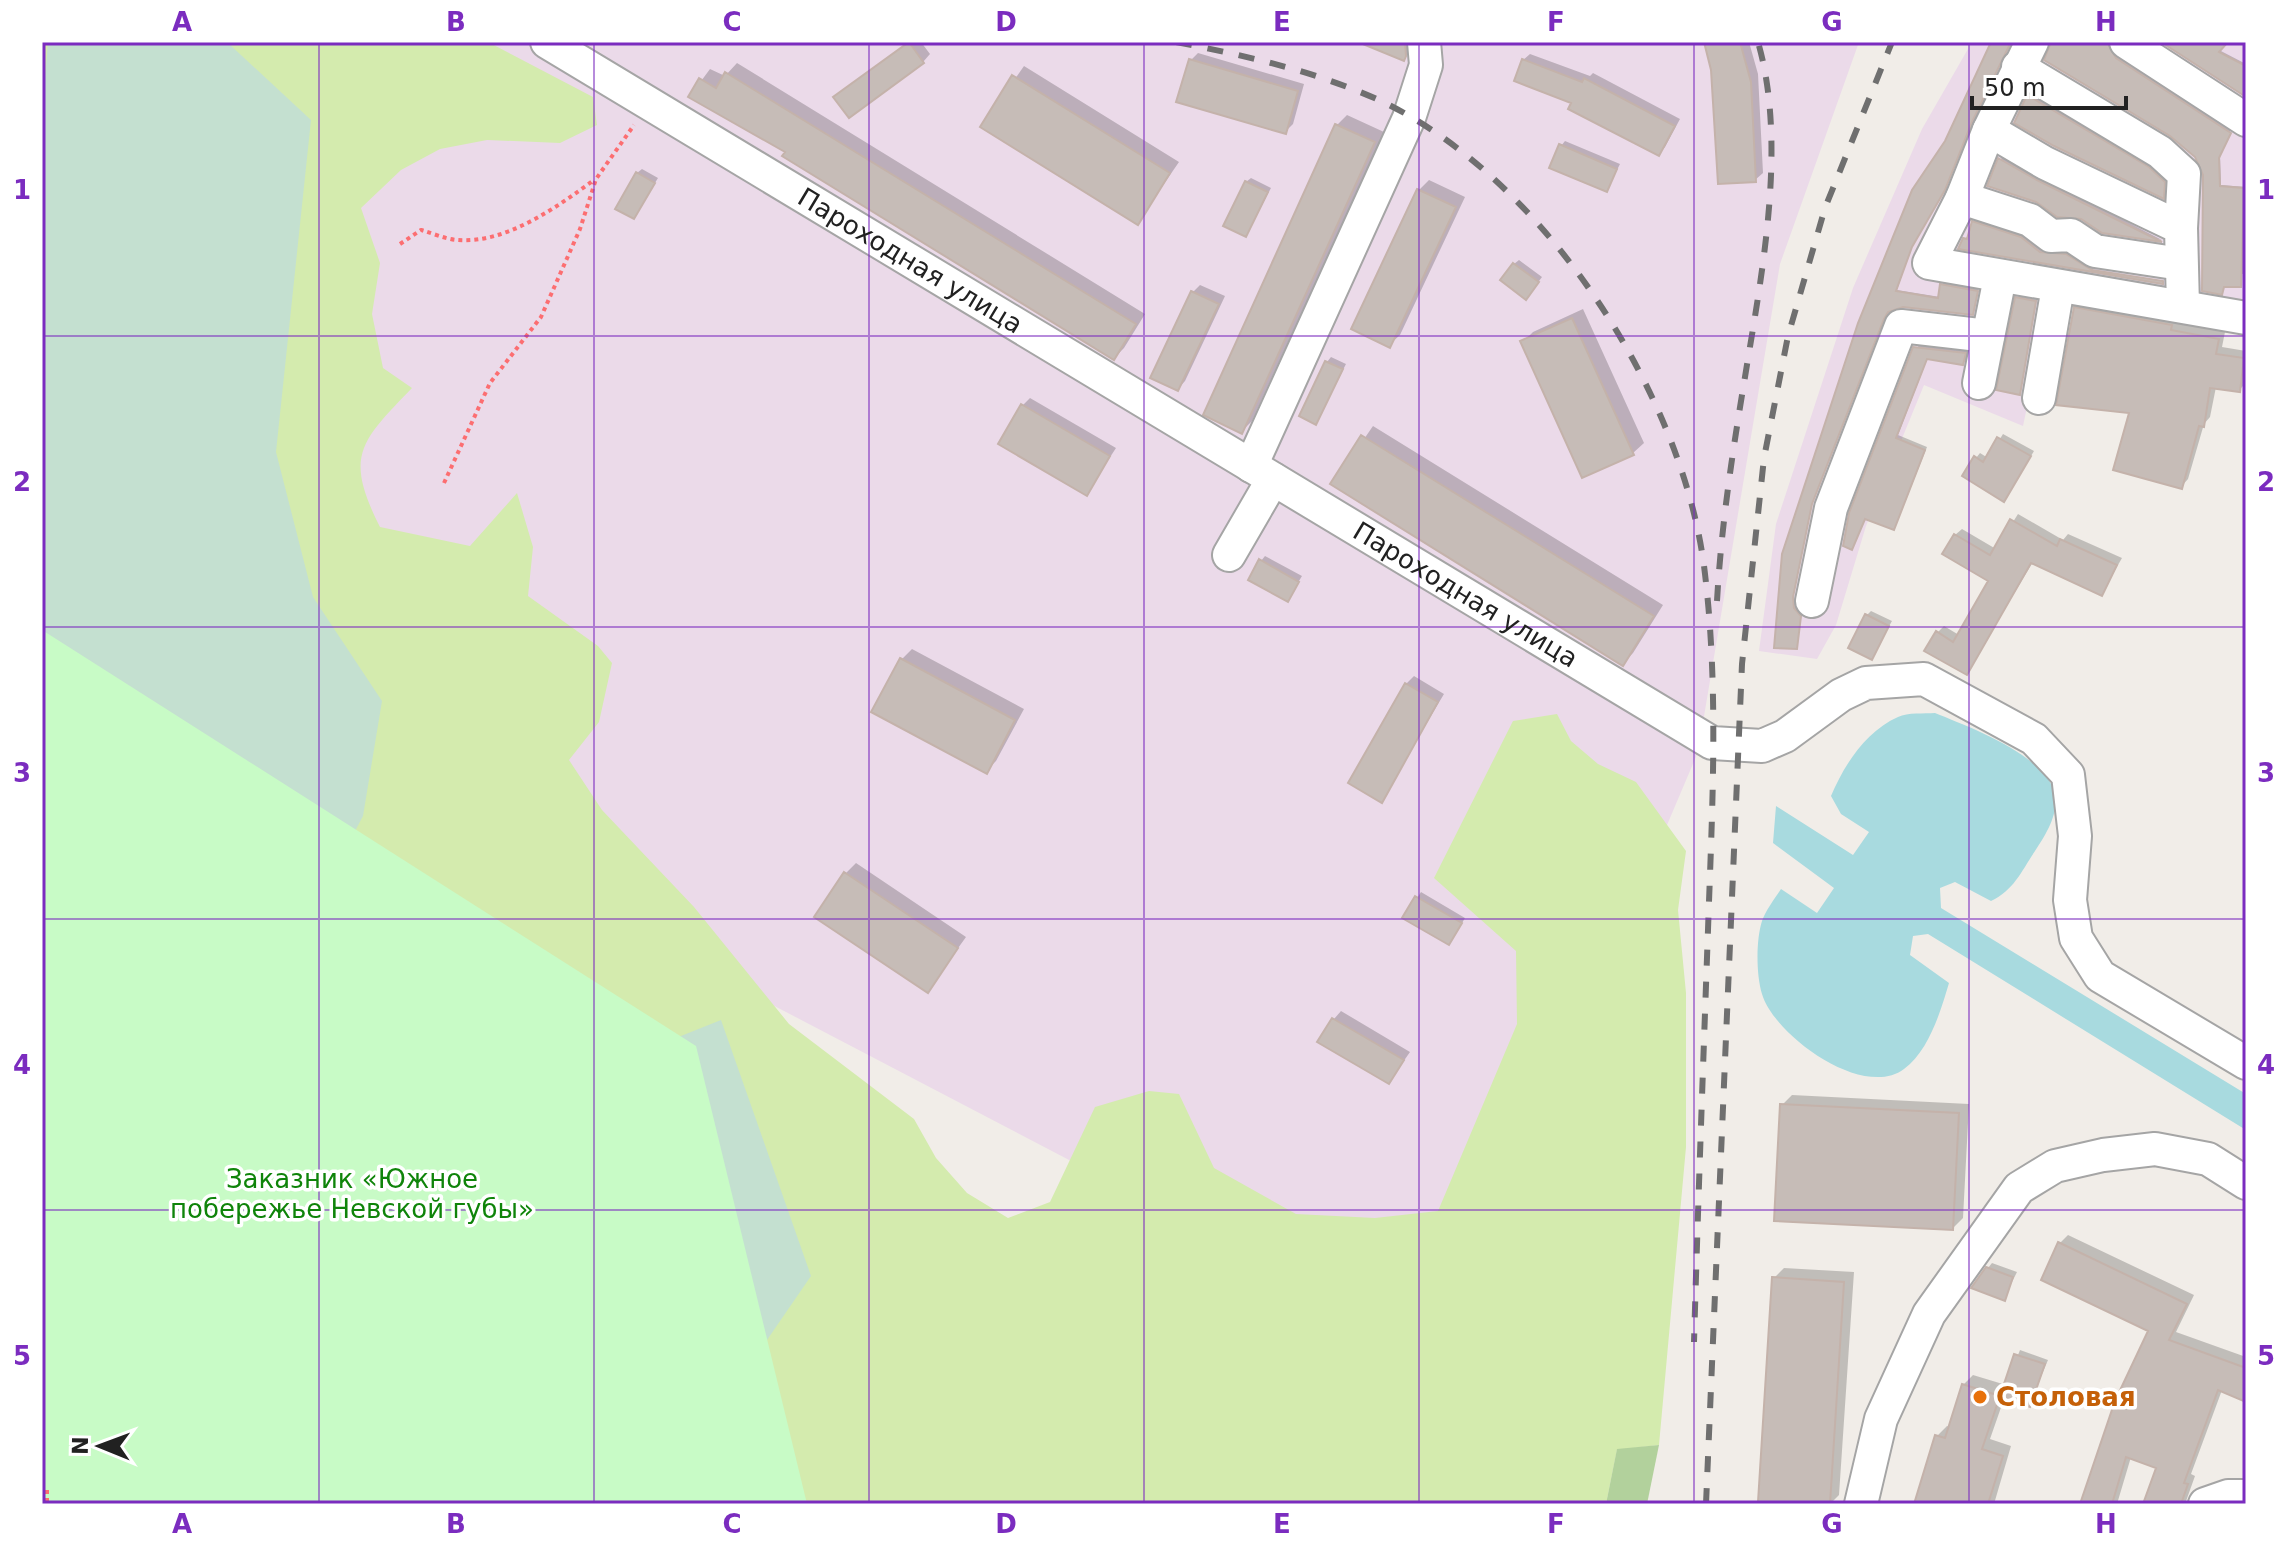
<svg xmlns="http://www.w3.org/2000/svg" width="2288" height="1546" viewBox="0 0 2288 1546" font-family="'DejaVu Sans',sans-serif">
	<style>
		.industrial { fill: #ebdae9 }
		.grass { fill: #d4ebae }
		.forest { fill: #b2d19c }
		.wetland { fill: #c4e0d0 }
		.park { fill: #c8fbc6 }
		.water { fill: #a8dadf }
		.shadow { fill: #0003 }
		.building { fill: #c6bcb7; stroke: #c4b2aa; stroke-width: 2 }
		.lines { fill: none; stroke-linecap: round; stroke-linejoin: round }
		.minor-casing { stroke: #a5a5a5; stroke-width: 36 }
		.path { stroke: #fc6e71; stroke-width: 4; stroke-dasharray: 4 4; stroke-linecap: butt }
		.minor { stroke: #fff; stroke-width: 32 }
		.rail { stroke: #6f6f6f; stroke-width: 6; stroke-dasharray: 16 16; stroke-linecap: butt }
		.grid { fill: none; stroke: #7b2cbf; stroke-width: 2; stroke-opacity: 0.55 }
		.food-dot { fill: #e8710a; stroke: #fff; stroke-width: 3 }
		.labels { text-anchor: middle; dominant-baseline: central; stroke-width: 7; stroke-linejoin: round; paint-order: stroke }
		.street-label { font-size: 26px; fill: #212121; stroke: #fff }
		.park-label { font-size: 26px; fill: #0f840a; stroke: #fff }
		.food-label { font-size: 26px; font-weight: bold; fill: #c56008; stroke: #fff; text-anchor: start }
		.neatline { fill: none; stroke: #7b2cbf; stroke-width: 3 }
		.grid-label { font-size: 26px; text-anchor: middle; font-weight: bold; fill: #7b2cbf }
	</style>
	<rect width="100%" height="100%" fill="#f1ede8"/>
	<path class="industrial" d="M 42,42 L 1859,42 L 1780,264 L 1698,752 L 1442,1355 L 42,623 Z
		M 1972,42 L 2246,42 L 2246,304 L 2055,275 L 2023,426 L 1924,385 L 1866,526 L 1836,625 L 1817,659 L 1759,651 L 1776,524 L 1853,288 L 1922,129 Z"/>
	<path class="grass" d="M 42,42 L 488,42 L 593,97 L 597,125 L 560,143 L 487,140 L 440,149 L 401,170 L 361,208 L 380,263 L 372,314 L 383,368 L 412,388 C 360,442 344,456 380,527 L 470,546 L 517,493 L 533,547 L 528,596 L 598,646 L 612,663 L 599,722 L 569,760 L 602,810 L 694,907 L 789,1024 L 914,1119 L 936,1158 L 967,1193 L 1008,1218 L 1050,1202 L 1095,1107 L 1149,1091 L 1179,1094 L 1214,1168 L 1296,1214 L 1375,1218 L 1438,1211 L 1517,1024 L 1516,951 L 1434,878 L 1513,721 L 1557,714 L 1571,741 L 1598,764 L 1636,782 L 1686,851 L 1678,910 L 1686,993 L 1686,1147 L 1659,1445 L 1617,1450 L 1606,1504 L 42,1504 Z"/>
	<path class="forest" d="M 1659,1445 L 1647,1504 L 1606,1504 L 1617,1449 Z"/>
	<path class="wetland" d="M 48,42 L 227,42 L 311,120 L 276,452 L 313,597 L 382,701 L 363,816 L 327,884 L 586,1074 L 721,1020 L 811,1276 L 749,1366 L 42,1298 L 42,116 Z"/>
	<path class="park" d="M 42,630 L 696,1046 L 807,1504 L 42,1504 Z"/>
	<path class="water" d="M 1935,713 C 1969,727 2046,755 2055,794 C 2059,814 2045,836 2035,851 C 2021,872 2014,890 1991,901 L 1955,882 L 1940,888 L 1941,908 L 2246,1094 L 2246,1130 L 1928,934 L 1913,936 L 1910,955 L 1949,983 C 1941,1010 1929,1051 1904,1069 C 1863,1100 1774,1035 1762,994 C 1756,974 1756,940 1762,921 C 1766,910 1775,898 1781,889 L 1817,913 L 1834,888 L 1773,843 L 1776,806 L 1853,855 L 1869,832 L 1841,814 L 1831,796 C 1844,765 1866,731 1898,717 C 1908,712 1924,714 1935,713 Z"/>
	<path class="shadow" d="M 909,42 L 921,42 L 930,54 L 923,62 L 843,90 Z
		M 1358,42 L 1409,42 L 1408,54 L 1404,59 Z
		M 1706,42 L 1749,42 L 1758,74 L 1763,173 L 1755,180 Z
		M 1994,42 L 2010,42 L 1946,186 L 1913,243 L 1897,290 L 1940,297 L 1943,283 L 1978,289 L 1974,311 L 1902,305 L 1885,315 L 1813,500 L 1794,594 L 1795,606 L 1802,614 L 1796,647 L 1784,555 L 1946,142 Z
		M 2052,42 L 2109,42 L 2111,50 L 2231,130 L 2220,155 L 2221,185 L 2246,187 L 2246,274 L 2242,274 L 2240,285 L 2197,156 Z
		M 2161,42 L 2226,42 L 2219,50 L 2246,64 L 2246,95 Z
		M 1198,53 L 1304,84 L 1293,124 L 1285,132 L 1191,60 Z
		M 1530,54 L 1590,76 L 1593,73 L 1680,119 L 1665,147 L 1659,154 L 1574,101 L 1523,60 Z
		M 737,63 L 1145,314 L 1124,348 L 1114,358 L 787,152 L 690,96 L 710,69 L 725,76 Z
		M 1024,66 L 1179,162 L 1137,223 L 982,126 Z
		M 2031,94 L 2150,166 L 2165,180 L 2165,195 L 2016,122 Z
		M 1347,115 L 1384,132 L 1252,421 L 1242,431 L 1337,125 Z
		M 1565,141 L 1620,164 L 1607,190 L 1561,146 Z
		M 2002,157 L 2162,240 L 2103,231 L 2081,217 L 1990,185 Z
		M 642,169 L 658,178 L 634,217 L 637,173 Z
		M 1251,178 L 1271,188 L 1246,235 L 1246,182 Z
		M 1429,180 L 1465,197 L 1400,335 L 1389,345 L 1419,190 Z
		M 1975,220 L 2023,236 L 2043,251 L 2068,253 L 2094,269 L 2164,281 L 1961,247 L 1970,238 Z
		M 1519,260 L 1542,277 L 1530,293 L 1514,264 Z
		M 1200,285 L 1225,296 L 1185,381 L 1178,389 L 1193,292 Z
		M 2019,296 L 2037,300 L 2020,393 L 2017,298 Z
		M 2083,301 L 2178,318 L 2177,323 L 2225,332 L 2222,347 L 2246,351 L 2246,383 L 2239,390 L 2216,387 L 2210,417 L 2204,424 L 2188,479 L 2181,487 L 2132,411 L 2059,403 L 2076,308 Z
		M 1583,309 L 1644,443 L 1633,453 L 1583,476 L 1523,342 L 1533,332 Z
		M 1919,344 L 1968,350 L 1966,360 L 1962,363 L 1928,357 L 1898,435 L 1927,447 L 1896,525 L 1893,528 L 1866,517 L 1851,547 Z
		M 1331,357 L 1346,364 L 1316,422 L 1327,362 Z
		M 1030,398 L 1116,448 L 1086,494 L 1023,405 Z
		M 1373,426 L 1663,605 L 1633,653 L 1623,663 L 1333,484 Z
		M 2003,434 L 2034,451 L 2008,495 L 1976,458 L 1980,453 L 1988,458 Z
		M 2018,514 L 2063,540 L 2068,534 L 2122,558 L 2102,593 L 2033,562 L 1966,673 L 1938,632 L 1944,626 L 1959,635 L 1991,580 L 1955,535 L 1962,529 L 1996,549 Z
		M 1265,556 L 1302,576 L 1288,599 L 1261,561 Z
		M 1871,611 L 1892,621 L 1871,658 L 1867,615 Z
		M 912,649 L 1024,709 L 996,761 L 986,771 L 902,659 Z
		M 1414,676 L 1444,694 L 1381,800 L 1406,684 Z
		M 856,863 L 966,937 L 928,990 L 846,873 Z
		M 1421,892 L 1465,918 L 1453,938 L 1405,917 Z
		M 1341,1011 L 1410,1052 L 1389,1082 L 1334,1019 Z
		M 1792,1095 L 1969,1104 L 1963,1218 L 1953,1228 L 1782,1105 Z
		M 2068,1235 L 2194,1295 L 2176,1332 L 2246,1357 L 2246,1400 L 2222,1390 L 2191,1474 L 2195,1476 L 2185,1504 L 2145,1504 L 2159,1467 L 2131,1457 L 2117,1504 L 2081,1504 L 2098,1450 L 2151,1330 L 2060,1243 Z
		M 1992,1263 L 2017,1272 L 2004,1298 L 1988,1268 Z
		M 1784,1268 L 1854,1272 L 1839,1495 L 1830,1504 L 1763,1504 L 1774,1278 Z
		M 2020,1350 L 2048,1360 L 2029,1405 L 2005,1396 L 1990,1439 L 2011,1446 L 1994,1504 L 1916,1504 L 1937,1436 L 1947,1426 L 1951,1427 L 1963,1385 L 1973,1375 L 2006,1385 Z"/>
	<path class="building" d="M 909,42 L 924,63 L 849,118 L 833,97 Z
		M 1358,42 L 1405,42 L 1406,56 L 1404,61 Z
		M 1704,42 L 1740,42 L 1751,82 L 1756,182 L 1718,184 L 1711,70 Z
		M 1991,42 L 2011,42 L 1972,122 L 1945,190 L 1912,247 L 1896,291 L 1938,298 L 1940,284 L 1978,291 L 1973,315 L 1903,307 L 1888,312 L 1884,319 L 1812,504 L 1793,597 L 1794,608 L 1801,616 L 1797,649 L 1774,648 L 1782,554 L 1858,323 L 1912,190 L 1945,141 Z
		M 2051,42 L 2107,42 L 2116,58 L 2231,133 L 2219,158 L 2220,186 L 2244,188 L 2241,287 L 2224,287 L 2222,295 L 2202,291 L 2203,175 L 2195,157 L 2170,136 L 2044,60 Z
		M 2161,42 L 2228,42 L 2219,52 L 2246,66 L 2246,97 Z
		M 1189,59 L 1298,91 L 1286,134 L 1176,102 Z
		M 1522,59 L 1582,82 L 1584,78 L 1675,126 L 1659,156 L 1568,109 L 1571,103 L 1514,81 Z
		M 725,72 L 1136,324 L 1114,360 L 782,156 L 785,152 L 688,97 L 699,78 L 716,88 Z
		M 1012,75 L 1170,173 L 1138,225 L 980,127 Z
		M 2027,95 L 2149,167 L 2165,182 L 2164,199 L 2054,146 L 2014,123 Z
		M 1335,124 L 1375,142 L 1242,434 L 1203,415 Z
		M 1559,144 L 1617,169 L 1607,192 L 1549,168 Z
		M 1998,158 L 2037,180 L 2162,242 L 2102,233 L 2081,219 L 2057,217 L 2036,202 L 1987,186 Z
		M 636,172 L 655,183 L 634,219 L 615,209 Z
		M 1245,181 L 1268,192 L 1246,237 L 1223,226 Z
		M 1417,189 L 1456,207 L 1390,348 L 1351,329 Z
		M 1972,221 L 2021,237 L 2040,252 L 2066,254 L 2092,270 L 2163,281 L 2163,284 L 1958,249 L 1963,238 L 1967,239 Z
		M 1513,263 L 1539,282 L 1526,300 L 1500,280 Z
		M 1191,291 L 1219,304 L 1178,391 L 1150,378 Z
		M 2015,297 L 2036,301 L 2020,395 L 1996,390 Z
		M 2074,307 L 2172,325 L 2171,330 L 2219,339 L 2216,354 L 2244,358 L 2240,392 L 2210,388 L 2204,427 L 2199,426 L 2182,489 L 2113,470 L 2129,413 L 2056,405 Z
		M 1572,318 L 1634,455 L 1582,478 L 1520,341 Z
		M 1913,347 L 1966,353 L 1963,365 L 1927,359 L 1896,438 L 1925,450 L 1894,530 L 1865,519 L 1852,550 L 1843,546 L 1849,513 Z
		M 1325,361 L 1343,369 L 1316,425 L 1299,416 Z
		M 1021,404 L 1110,456 L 1087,496 L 998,444 Z
		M 1361,435 L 1654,616 L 1623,666 L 1330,484 Z
		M 1997,437 L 2031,456 L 2004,502 L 1962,476 L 1974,456 L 1983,462 Z
		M 2010,519 L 2057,546 L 2060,539 L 2117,565 L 2102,596 L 2031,563 L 1967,675 L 1924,651 L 1936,631 L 1953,642 L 1988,581 L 1942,554 L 1954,534 L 1990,555 Z
		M 1259,559 L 1299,582 L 1288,602 L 1248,580 Z
		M 1865,614 L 1889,626 L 1872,660 L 1848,648 Z
		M 900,658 L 1015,720 L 987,774 L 871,712 Z
		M 1405,683 L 1438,702 L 1382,803 L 1348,783 Z
		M 844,872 L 958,948 L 928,993 L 814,917 Z
		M 1415,896 L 1462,923 L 1449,945 L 1402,918 Z
		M 1332,1018 L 1404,1060 L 1389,1084 L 1317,1042 Z
		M 1780,1104 L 1959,1113 L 1953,1230 L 1774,1221 Z
		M 2058,1242 L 2187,1304 L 2169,1340 L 2246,1368 L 2246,1402 L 2218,1390 L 2184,1483 L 2188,1484 L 2181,1504 L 2143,1504 L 2156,1468 L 2126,1457 L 2112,1504 L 2080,1504 L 2115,1401 L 2148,1331 L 2041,1280 Z
		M 1986,1267 L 2013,1277 L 2005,1301 L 1971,1288 Z
		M 1772,1277 L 1844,1282 L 1830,1504 L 1758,1502 Z
		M 2014,1354 L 2045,1364 L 2030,1407 L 2000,1396 Z
		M 1962,1384 L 2000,1396 L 1982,1449 L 2003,1456 L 1988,1504 L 1914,1504 L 1935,1435 L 1945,1438 Z"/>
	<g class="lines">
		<g class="minor-casing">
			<g id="minor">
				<path id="s1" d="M 547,42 L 1712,743 L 1762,746 L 1785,736 L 1841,695 L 1866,683 L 1924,679 L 2034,739 L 2068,775 L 2075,836 L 2070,900 L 2076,938 L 2100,976 L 2246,1063"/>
				<path d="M 2032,42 L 1989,130 L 1962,198 L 1929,263 L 2246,318"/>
				<path d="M 2126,42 L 2246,120"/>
				<path d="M 2018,67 L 2160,152 L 2184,174 L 2181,228"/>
				<path d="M 1989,130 L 2045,163 L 2181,228 L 2183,306"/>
				<path d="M 1962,198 L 2030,220 L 2051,236 L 2071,235 L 2095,251 L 2181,264"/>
				<path d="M 1979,383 L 2000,277"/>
				<path d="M 2039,398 L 2058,287"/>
				<path d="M 1251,466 L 1409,118 L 1426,65 L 1424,42"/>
				<path d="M 1229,555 L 1273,479"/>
				<path d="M 1812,601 L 1831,508 L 1901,326 L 1988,336"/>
				<path d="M 1861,1504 L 1881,1419 L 1929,1314 L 2019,1188 L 2055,1166 L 2103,1155 L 2155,1149 L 2208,1159 L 2246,1183"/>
				<path d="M 2205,1504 L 2228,1496 L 2246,1496"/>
			</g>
		</g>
		<path class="path" d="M 400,244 L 421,230 C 432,233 445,239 457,240 C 506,244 557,207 594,180
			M 444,483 L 490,383 L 541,317 L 580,229 L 596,179 L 634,125
			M 47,1490 L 47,1504"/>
		<use href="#minor" class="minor"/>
		<path class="rail" d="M 1176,42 C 1247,56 1315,71 1381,101 C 1544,178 1685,396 1705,574 C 1719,692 1712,812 1708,930 C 1703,1068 1698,1205 1694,1342
			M 1717,601 C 1721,529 1732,455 1744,383 C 1761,278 1788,146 1758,42
			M 1706,1504 L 1742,664 L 1764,458 L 1788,336 L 1825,208 L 1892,42"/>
	</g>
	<path class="grid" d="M 319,42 L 319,1504M 594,42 L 594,1504M 869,42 L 869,1504M 1144,42 L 1144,1504M 1419,42 L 1419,1504M 1694,42 L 1694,1504M 1969,42 L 1969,1504M 42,336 L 2246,336M 42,627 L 2246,627M 42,919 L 2246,919M 42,1210 L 2246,1210"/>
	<circle class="food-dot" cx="1980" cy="1397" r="8"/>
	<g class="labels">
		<g class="street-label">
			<text stroke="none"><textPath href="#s1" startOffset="424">Пароходная улица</textPath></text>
			<text stroke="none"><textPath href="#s1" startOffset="1072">Пароходная улица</textPath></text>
		</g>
		<g class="park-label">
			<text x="352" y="1179">Заказник «Южное<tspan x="352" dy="30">побережье Невской губы»</tspan></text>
		</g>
		<g class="food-label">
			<text x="1996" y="1397">Столовая</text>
		</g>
	</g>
	<rect width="2288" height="1546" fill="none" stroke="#ffffff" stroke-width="88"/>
	<g transform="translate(100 1446) rotate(271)" stroke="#ffffff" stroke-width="6" paint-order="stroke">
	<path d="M0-6L14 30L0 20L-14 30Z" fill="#212121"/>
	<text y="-12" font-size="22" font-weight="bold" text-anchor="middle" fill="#212121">N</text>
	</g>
	<path d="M1972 96v12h154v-12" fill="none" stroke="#212121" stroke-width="4"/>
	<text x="1984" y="96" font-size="24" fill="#212121" stroke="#ffffff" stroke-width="6" paint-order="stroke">50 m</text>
	<rect x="44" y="44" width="2200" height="1458" class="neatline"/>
	<g class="grid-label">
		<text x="182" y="31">A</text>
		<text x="456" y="31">B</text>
		<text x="732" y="31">C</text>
		<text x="1006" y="31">D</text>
		<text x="1282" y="31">E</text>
		<text x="1556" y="31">F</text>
		<text x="1832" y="31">G</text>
		<text x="2106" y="31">H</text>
		<text x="22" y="199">1</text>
		<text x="2266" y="199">1</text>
		<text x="22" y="491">2</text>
		<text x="2266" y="491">2</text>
		<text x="22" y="782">3</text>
		<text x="2266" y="782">3</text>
		<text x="22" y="1074">4</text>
		<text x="2266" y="1074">4</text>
		<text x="22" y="1365">5</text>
		<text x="2266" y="1365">5</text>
		<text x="182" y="1533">A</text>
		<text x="456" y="1533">B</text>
		<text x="732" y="1533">C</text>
		<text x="1006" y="1533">D</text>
		<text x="1282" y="1533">E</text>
		<text x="1556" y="1533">F</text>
		<text x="1832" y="1533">G</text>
		<text x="2106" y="1533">H</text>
	</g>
</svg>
